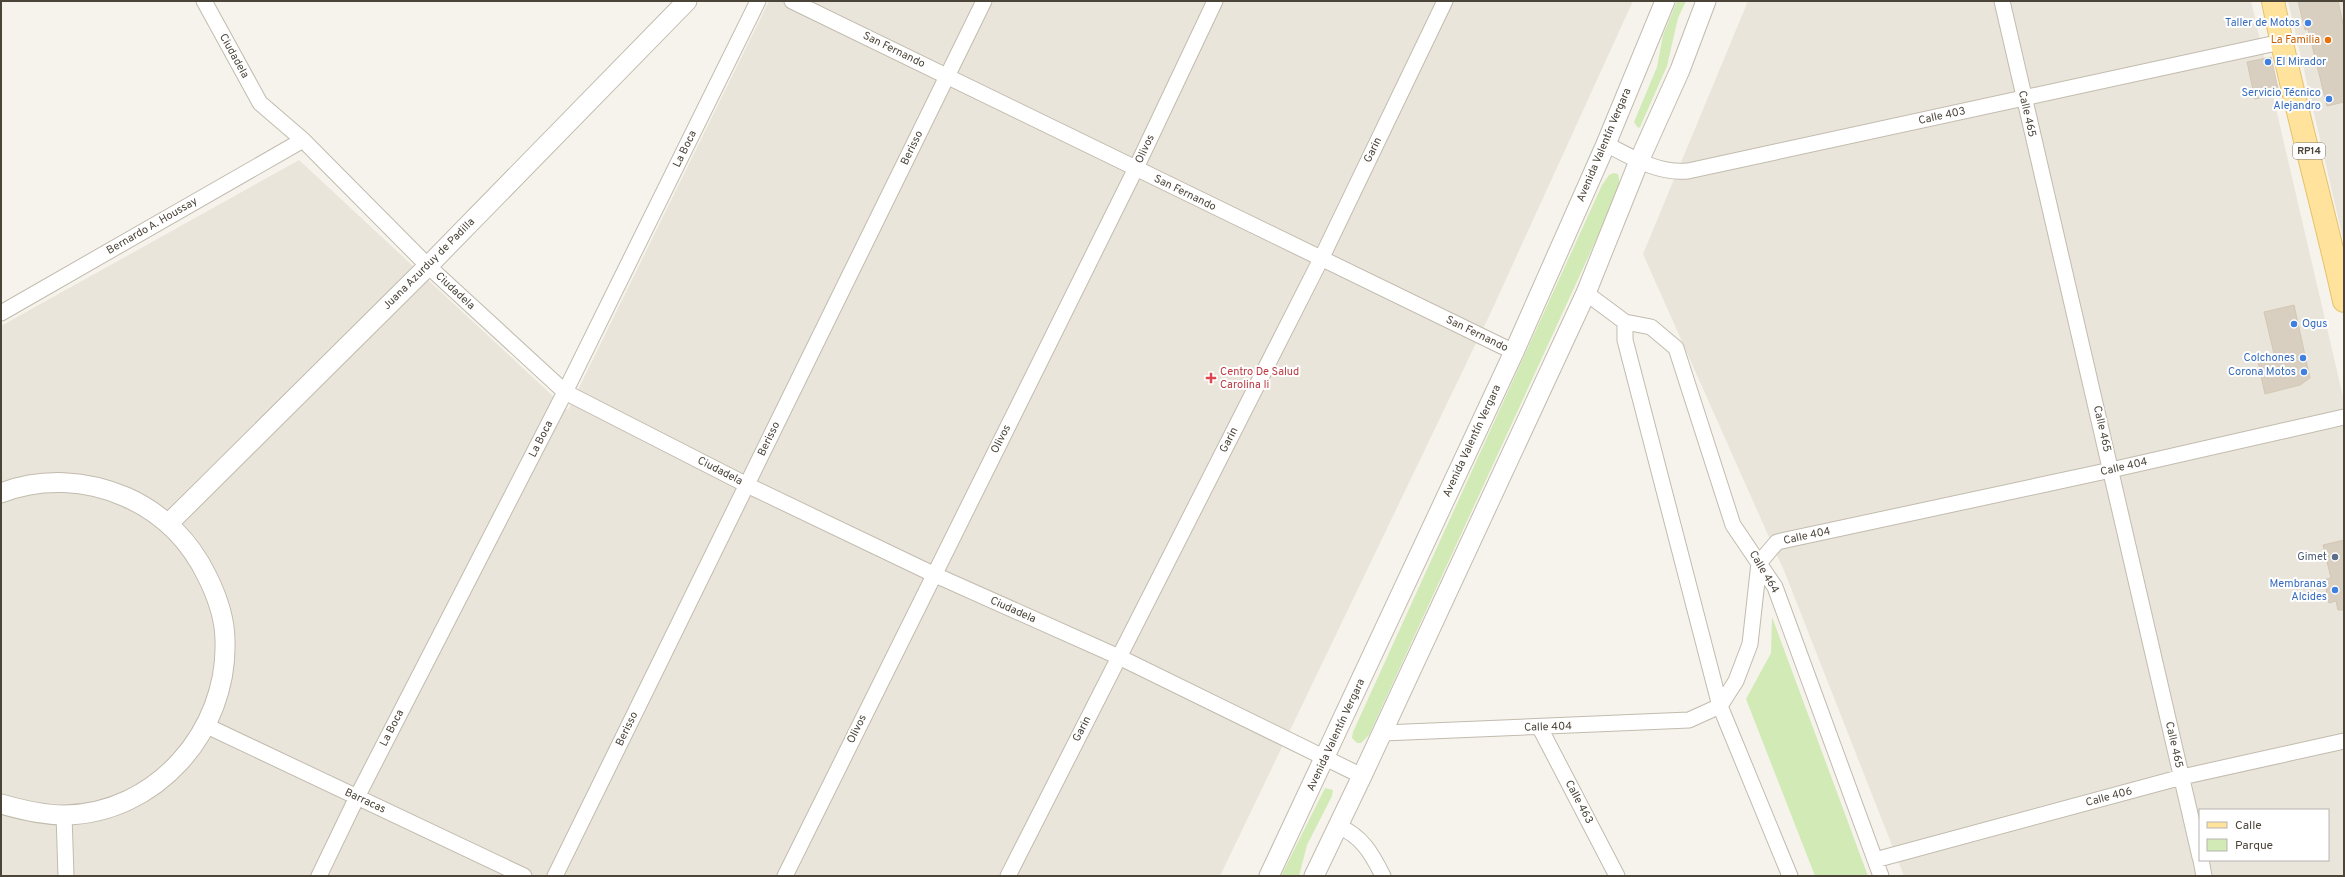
<svg xmlns="http://www.w3.org/2000/svg" width="2345" height="877" viewBox="0 0 2345 877" font-family="Overpass,sans-serif">
	<style>
		.residential { fill: #eae5da; fill-rule: evenodd }
		.green { fill: #d2eab5 }
		.building { fill: #d8cfc1; stroke: #d3c7b4 }
		.lines { fill: none; stroke-linecap: round; stroke-linejoin: round }
		.minor-casing { stroke: #c2bbae; stroke-width: 17 }
		.tertiary-casing { stroke: #c2bbae; stroke-width: 21 }
		.primary-casing { stroke: #e6c16a; stroke-width: 24 }
		.minor { stroke: #fff; stroke-width: 15 }
		.tertiary { stroke: #fff; stroke-width: 19 }
		.primary { stroke: #ffe39c; stroke-width: 22 }
		.shop-dot { fill: #3f7fe0; stroke: #fff; stroke-width: 1.5 }
		.food-dot { fill: #e8710a; stroke: #fff; stroke-width: 1.5 }
		.health-dot { fill: #e0444e; stroke: #fff; stroke-width: 1.5 }
		.service-dot { fill: #5c6f8a; stroke: #fff; stroke-width: 1.5 }
		.labels { text-anchor: middle; dominant-baseline: central; stroke-width: 4; stroke-linejoin: round; paint-order: stroke }
		.shield { fill: #fff; stroke: #817c74; stroke-width: 1 }
		.shield-label { font-size: 10px; font-weight: bold; fill: #4b4439 }
		.shop-label { font-size: 11px; fill: #366cbe; stroke: #fff; text-anchor: end }
		.food-label { font-size: 11px; fill: #c56008; stroke: #fff; text-anchor: end }
		.street-label { font-size: 11px; fill: #4b4439; stroke: #fff }
		.health-label { font-size: 11px; fill: #be3a42; stroke: #fff; text-anchor: start }
		.service-label { font-size: 11px; fill: #4e5e75; stroke: #fff; text-anchor: end }
	</style>
	<rect width="100%" height="100%" fill="#f6f3ec"/>
	<path class="residential" d="M 769,1 L 1633,1 L 1491,312 L 1220,876 L 1,876 L 1,326 L 299,160 L 568,410 Z
		M 1748,1 L 2251,1 L 2344,401 L 2344,876 L 1904,876 L 1785,573 L 1643,254 ZM 2200,810 L 2328,810 L 2328,860 L 2200,860 Z
		M 2288,1 L 2344,1 L 2344,243 Z"/>
	<path class="green" d="M 1677,1 L 1686,1 L 1678,18 L 1667,66 L 1640,127 L 1638,128 L 1634,122 L 1657,67 L 1663,35 Z
		M 1614,173 L 1618,174 L 1620,184 L 1618,192 L 1369,735 L 1361,743 L 1357,743 L 1352,738 L 1353,732 L 1602,185 L 1609,175 Z
		M 1772,617 L 1868,876 L 1815,876 L 1746,699 L 1771,653 Z
		M 1325,788 L 1333,790 L 1332,796 L 1307,845 L 1299,876 L 1281,876 Z"/>
	<path class="building" d="M 2298,1 L 2338,1 L 2344,28 L 2344,102 L 2327,106 L 2308,29 L 2305,30 Z
		M 2271,57 L 2279,93 L 2255,99 L 2247,62 Z
		M 2294,305 L 2310,378 L 2300,385 L 2265,394 L 2258,362 L 2275,358 L 2264,312 Z
		M 2344,540 L 2344,610 L 2338,610 L 2336,601 L 2329,603 L 2324,580 L 2331,578 L 2323,545 Z"/>
	<g class="lines">
		<g class="minor-casing">
			<path id="minor" d="M 204,1 L 260,103 L 303,140 L 428,266 L 565,392 L 747,485 L 933,574 L 1119,657 L 1362,776
				M 792,1 L 1514,352
				M 2002,1 L 2200,857
				M 1606,144 C 1631,157 1658,174 1688,171 L 2281,42
				M 1586,293 L 1625,322 L 1651,327 L 1676,348 L 1733,525 L 1775,587 L 1881,876
				M 1,313 L 303,140
				M 1625,322 L 1625,340 L 1720,706 L 1790,876
				M 207,726 L 524,876
				M 1540,728 L 1617,876
				M 1383,733 L 1689,720 L 1720,706 L 1736,681 L 1750,644 L 1759,563 L 1777,542 L 2111,470 L 2344,417
				M 64,815 L 66,876
				M 1338,826 C 1362,836 1372,854 1383,876
				M 1875,860 L 2182,777 L 2344,741
				M 2201,860 L 2204,876
				M 319,876 L 357,797 L 565,392 L 758,1
				M 555,876 L 984,1
				M 785,876 L 1136,168 L 1215,1
				M 1008,876 L 1321,259 L 1445,1"/>
		</g>
		<g class="tertiary-casing">
			<path id="tertiary" d="M 1,493 C 42,477 87,480 126,497 C 162,513 190,541 207,576 C 217,596 225,619 225,641 C 228,731 156,814 64,815 C 42,815 22,810 1,804
				M 168,524 L 428,266 L 687,1
				M 1269,876 L 1514,352 L 1606,144 L 1665,1
				M 1314,876 L 1362,776 L 1586,293 L 1639,161 L 1680,70 L 1706,1"/>
		</g>
		<g class="primary-casing">
			<path id="primary" d="M 2273,1 C 2293,102 2322,201 2344,301"/>
		</g>
		<use href="#minor" class="minor"/>
		<use href="#tertiary" class="tertiary"/>
		<use href="#primary" class="primary"/>
	</g>
	<g class="shop-dot">
		<circle cx="2308" cy="23" r="4"/>
		<circle cx="2268" cy="62" r="4"/>
		<circle cx="2329" cy="99" r="4"/>
		<circle cx="2294" cy="324" r="4"/>
		<circle cx="2303" cy="358" r="4"/>
		<circle cx="2304" cy="372" r="4"/>
		<circle cx="2335" cy="590" r="4"/>
	</g>
	<circle class="food-dot" cx="2328" cy="40" r="4"/>
	<path class="health-dot" d="M1209 372h4v4h4v4h-4v4h-4v-4h-4v-4h4z"/>
	<circle class="service-dot" cx="2335" cy="557" r="4"/>
	<g class="labels">
		<rect class="shield" x="2293" y="143" width="32" height="16" rx="3"/>
		<g class="shield-label">
			<text x="2309" y="151">RP14</text>
		</g>
		<g class="shop-label">
			<text x="2300" y="23">Taller de Motos</text>
			<text x="2276" y="62" text-anchor="start">El Mirador</text>
			<text x="2321" y="93">Servicio Técnico<tspan x="2321" dy="13">Alejandro</tspan></text>
			<text x="2302" y="324" text-anchor="start">Ogus</text>
			<text x="2295" y="358">Colchones</text>
			<text x="2296" y="372">Corona Motos</text>
			<text x="2327" y="584">Membranas<tspan x="2327" dy="13">Alcides</tspan></text>
		</g>
		<g class="food-label">
			<text x="2320" y="40">La Familia</text>
		</g>
		<g class="street-label">
			<text transform="translate(894 50) rotate(26)">San Fernando</text>
			<text transform="translate(234 56) rotate(61)">Ciudadela</text>
			<text transform="translate(2027 114) rotate(77)">Calle 465</text>
			<text transform="translate(1942 116) rotate(-12)">Calle 403</text>
			<text transform="translate(1604 145) rotate(-67)">Avenida Valentín Vergara</text>
			<text transform="translate(912 148) rotate(-64)">Berisso</text>
			<text transform="translate(685 149) rotate(-64)">La Boca</text>
			<text transform="translate(1145 149) rotate(-65)">Olivos</text>
			<text transform="translate(1373 150) rotate(-64)">Garin</text>
			<text transform="translate(1185 193) rotate(26)">San Fernando</text>
			<text transform="translate(152 226) rotate(-30)">Bernardo A. Houssay</text>
			<text transform="translate(429 264) rotate(-45)">Juana Azurduy de Padilla</text>
			<text transform="translate(455 291) rotate(43)">Ciudadela</text>
			<text transform="translate(1477 334) rotate(26)">San Fernando</text>
			<text transform="translate(2102 429) rotate(77)">Calle 465</text>
			<text transform="translate(541 439) rotate(-63)">La Boca</text>
			<text transform="translate(769 439) rotate(-64)">Berisso</text>
			<text transform="translate(1001 439) rotate(-63)">Olivos</text>
			<text transform="translate(1229 440) rotate(-63)">Garin</text>
			<text transform="translate(1472 441) rotate(-65)">Avenida Valentín Vergara</text>
			<text transform="translate(2124 467) rotate(-13)">Calle 404</text>
			<text transform="translate(720 471) rotate(27)">Ciudadela</text>
			<text transform="translate(1807 536) rotate(-12)">Calle 404</text>
			<text transform="translate(1764 572) rotate(59)">Calle 464</text>
			<text transform="translate(1013 610) rotate(24)">Ciudadela</text>
			<text transform="translate(1548 727) rotate(-2)">Calle 404</text>
			<text transform="translate(392 728) rotate(-63)">La Boca</text>
			<text transform="translate(627 729) rotate(-64)">Berisso</text>
			<text transform="translate(857 729) rotate(-64)">Olivos</text>
			<text transform="translate(1082 729) rotate(-63)">Garin</text>
			<text transform="translate(1336 735) rotate(-65)">Avenida Valentín Vergara</text>
			<text transform="translate(2174 745) rotate(77)">Calle 465</text>
			<text transform="translate(2109 797) rotate(-15)">Calle 406</text>
			<text transform="translate(365 801) rotate(25)">Barracas</text>
			<text transform="translate(1579 802) rotate(62)">Calle 463</text>
		</g>
		<g class="health-label">
			<text x="1220" y="372">Centro De Salud<tspan x="1220" dy="13">Carolina Ii</tspan></text>
		</g>
		<g class="service-label">
			<text x="2327" y="557">Gimet</text>
		</g>
	</g>
	<rect width="2345" height="877" fill="none" stroke="#4b4439" stroke-width="4"/>
	<rect x="2199" y="809" width="130" height="52" fill="#ffffff" stroke="#b7b4b0"/>
	<rect x="2207" y="822" width="20" height="6" fill="#ffe39c" stroke="#b7b4b0"/>
	<text x="2235" y="829" font-size="12" fill="#4b4439">Calle</text>
	<rect x="2207" y="839" width="20" height="12" fill="#d2eab5" stroke="#b7b4b0"/>
	<text x="2235" y="849" font-size="12" fill="#4b4439">Parque</text>
</svg>
